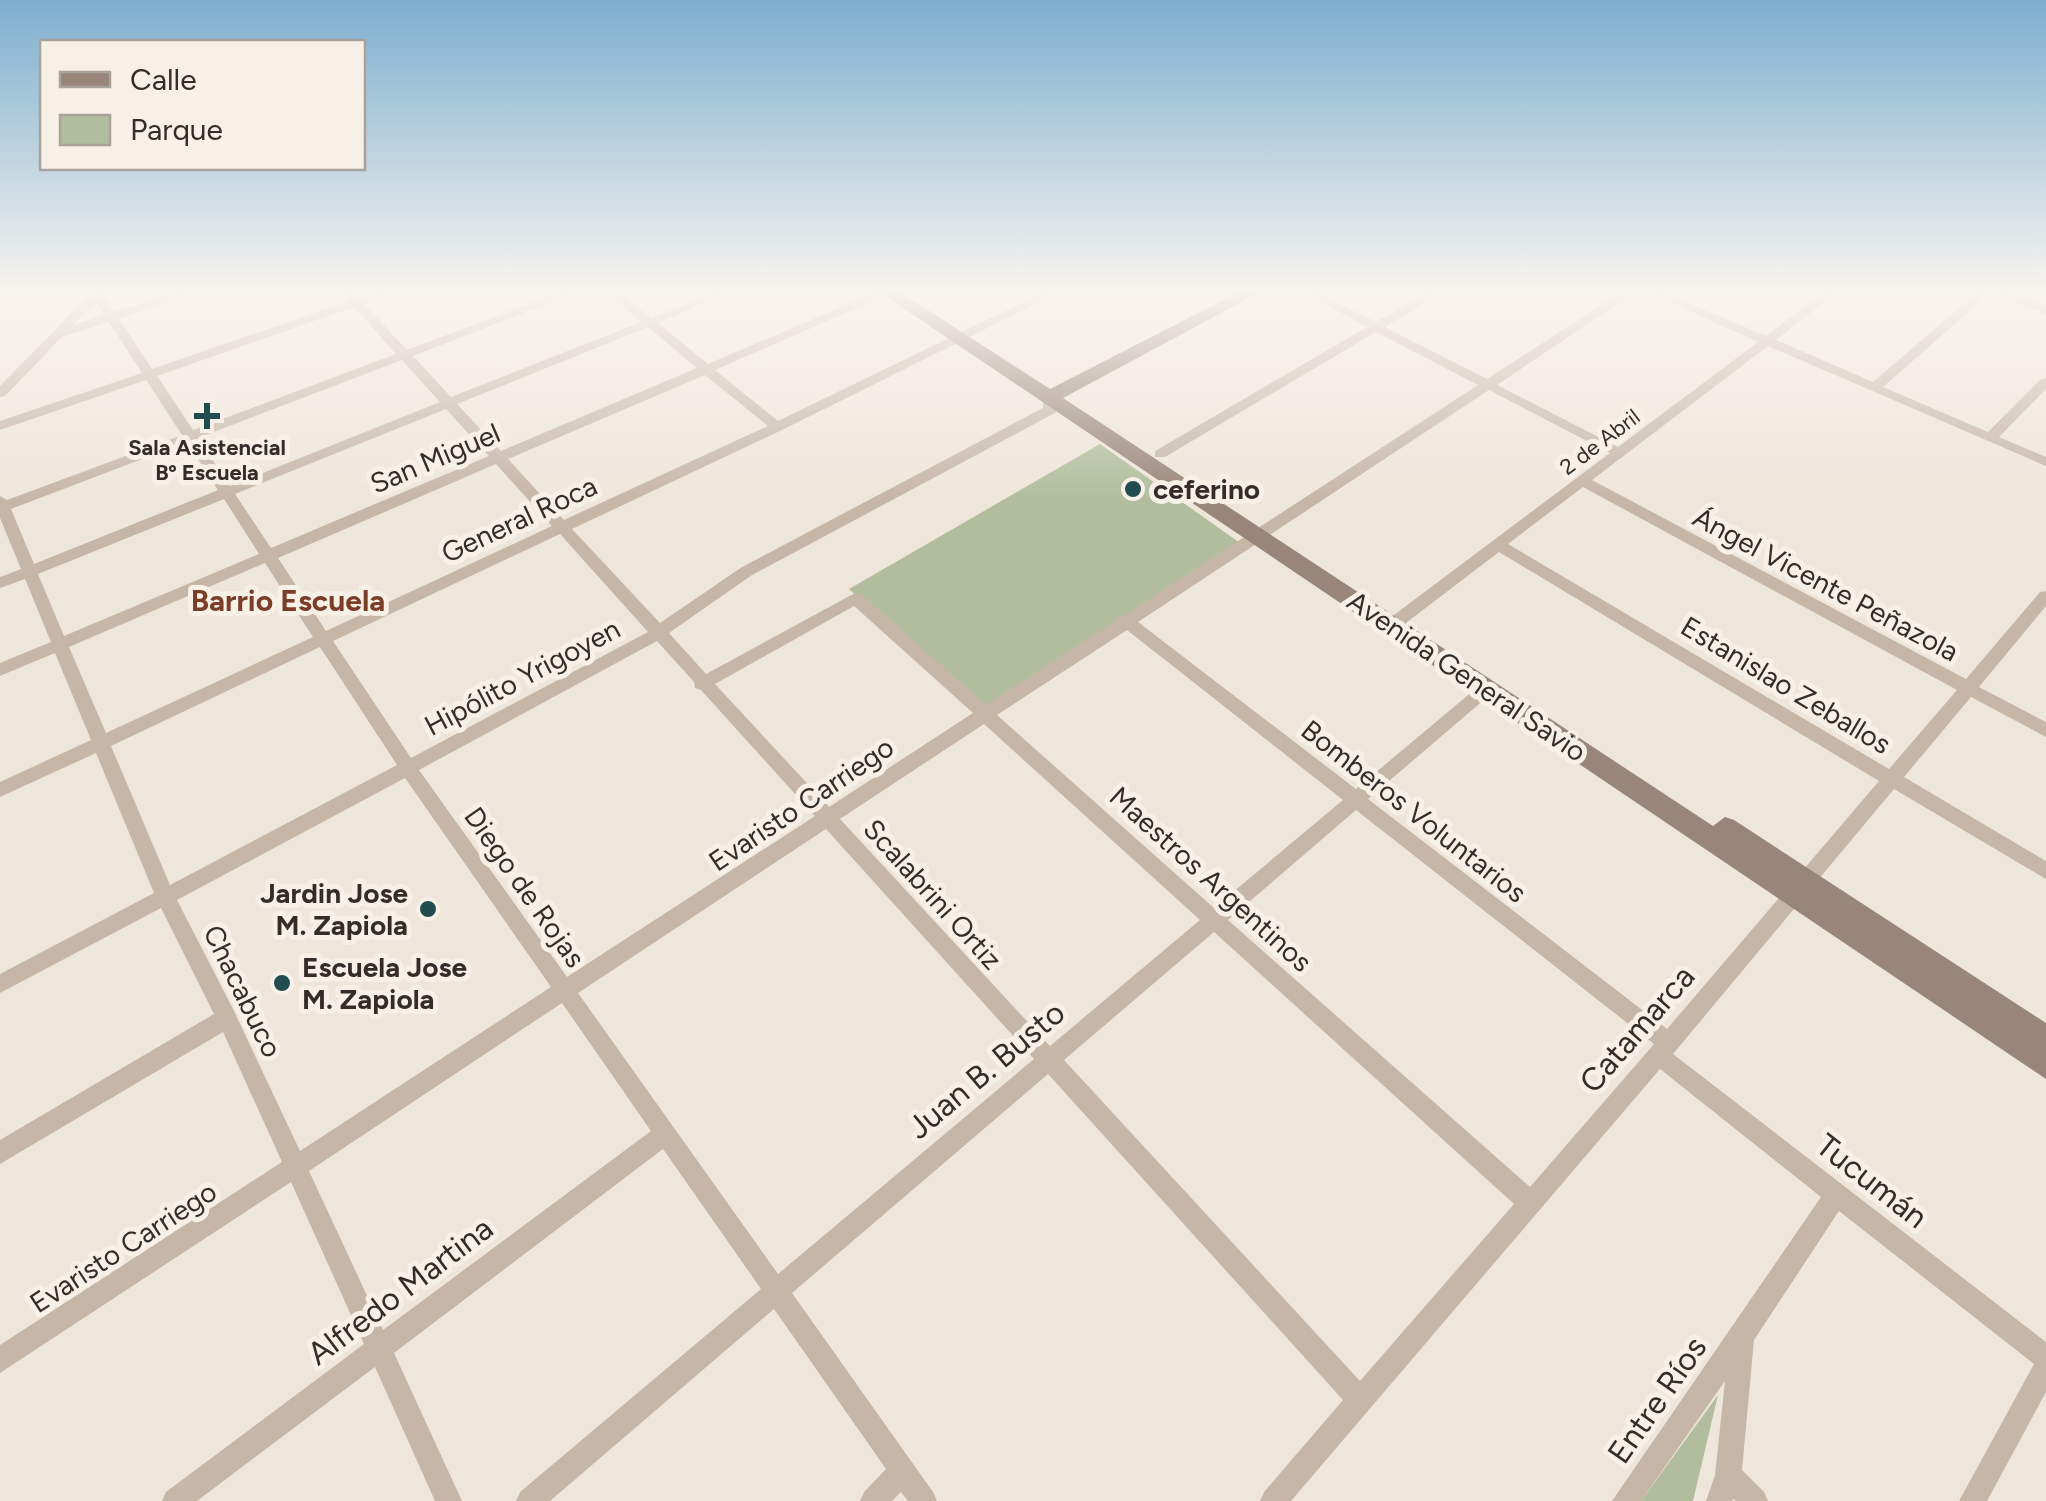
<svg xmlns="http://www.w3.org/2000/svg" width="2046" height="1501" viewBox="0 0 2046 1501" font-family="Figtree,sans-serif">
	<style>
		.green { fill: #b1bd9c }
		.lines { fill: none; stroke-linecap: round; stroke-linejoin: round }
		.minor { fill: #c6b6a8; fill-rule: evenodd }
		.secondary { fill: #99867a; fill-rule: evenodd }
		.poi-dot { fill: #214d51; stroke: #f7f0e7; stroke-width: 4 }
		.labels { text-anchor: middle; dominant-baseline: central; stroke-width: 10; stroke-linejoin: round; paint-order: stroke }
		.far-street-label { font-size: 22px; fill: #342c28; stroke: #f7f0e7 }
		.far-poi-label { font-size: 22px; font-weight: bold; fill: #342c28; stroke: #f7f0e7 }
		.street-label { font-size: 28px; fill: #342c28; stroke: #f7f0e7 }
		.poi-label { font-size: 28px; font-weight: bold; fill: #342c28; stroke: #f7f0e7; text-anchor: start }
		.neighbourhood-label { font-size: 30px; font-weight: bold; fill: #7b3d28; stroke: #f7f0e7 }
		.near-street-label { font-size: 32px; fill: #342c28; stroke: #f7f0e7 }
	</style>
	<rect width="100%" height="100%" fill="#efe6db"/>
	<path class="green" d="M 1100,444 L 1243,545 L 985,714 L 849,589 Z
		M 1718,1395 L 1693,1501 L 1641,1501 Z"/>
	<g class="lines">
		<path class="minor" d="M 93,291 L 106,291 L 103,295 L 114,312 L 179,291 L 198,291 L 119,319 L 152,369 L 349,301 L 340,291 L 353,291 L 359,298 L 377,291 L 395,291 L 364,304 L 407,350 L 563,291 L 580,291 L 413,356 L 451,397 L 641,322 L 605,291 L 618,291 L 651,318 L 717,291 L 734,291 L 658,323 L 708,364 L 879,291 L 896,291 L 715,370 L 778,421 L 1046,291 L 1062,291 L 782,430 L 572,529 L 660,623 L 742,567 L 1043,408 L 1043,395 L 1053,395 L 1057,410 L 1055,413 L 752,575 L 669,633 L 706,674 L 855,593 L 861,594 L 986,705 L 1478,385 L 1376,332 L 1165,457 L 1155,457 L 1155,451 L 1367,327 L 1300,291 L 1315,291 L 1376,322 L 1428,291 L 1443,291 L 1385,327 L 1487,379 L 1623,291 L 1637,291 L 1497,385 L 1618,447 L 1758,342 L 1645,291 L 1661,291 L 1766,336 L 1825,291 L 1839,291 L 1776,340 L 1873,382 L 1979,291 L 2006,291 L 2046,306 L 2046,314 L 1990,293 L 1883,387 L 1988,432 L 2041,379 L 2046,378 L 2046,389 L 1999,437 L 2046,457 L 2046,466 L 1768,346 L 1592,480 L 1966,679 L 2040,592 L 2046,591 L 2046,606 L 1979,687 L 2046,722 L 2046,737 L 1971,697 L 1904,777 L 2046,861 L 2046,879 L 1894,789 L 1673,1054 L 2046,1342 L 2046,1392 L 1987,1501 L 1959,1501 L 2034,1364 L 1839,1211 L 1754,1340 L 1742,1470 L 1764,1492 L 1768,1501 L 1736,1501 L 1733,1499 L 1732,1501 L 1706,1501 L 1715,1475 L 1725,1381 L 1641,1501 L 1612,1501 L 1821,1197 L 1660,1069 L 1291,1501 L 1260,1501 L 1264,1492 L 1343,1400 L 1048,1074 L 792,1293 L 933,1492 L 937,1501 L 908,1501 L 901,1492 L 892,1501 L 860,1501 L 864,1492 L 886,1469 L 774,1309 L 550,1501 L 516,1501 L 520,1492 L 761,1289 L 663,1149 L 394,1353 L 462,1501 L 435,1501 L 375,1367 L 197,1501 L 162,1501 L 166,1492 L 364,1344 L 291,1182 L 0,1373 L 0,1345 L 282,1162 L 223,1032 L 0,1164 L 0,1140 L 214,1014 L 161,908 L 0,993 L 0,974 L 154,893 L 96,753 L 0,797 L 0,782 L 91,740 L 55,653 L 0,676 L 0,663 L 51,642 L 25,579 L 0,588 L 0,577 L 21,569 L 0,518 L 0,496 L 7,500 L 182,435 L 146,380 L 0,430 L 0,421 L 142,373 L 109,322 L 62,337 L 5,396 L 0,397 L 0,386 ZM 96,302 L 104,315 L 73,325 ZM 354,307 L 396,354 L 193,430 L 157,376 ZM 648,327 L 697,368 L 501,451 L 457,404 ZM 402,360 L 440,402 L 230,486 L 198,438 ZM 705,375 L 768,426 L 564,520 L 508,459 ZM 1489,390 L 1610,453 L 1386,621 L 1384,625 L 1386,629 L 1398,629 L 1499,552 L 1879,781 L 1667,1029 L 1368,799 L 1492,693 L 1494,689 L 1492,685 L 1480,685 L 1356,789 L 1138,622 ZM 446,409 L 489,456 L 271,548 L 235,494 ZM 187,442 L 218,490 L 34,564 L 11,509 ZM 496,464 L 552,526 L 326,631 L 278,558 ZM 1583,487 L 1957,690 L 1889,769 L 1508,544 ZM 224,499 L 259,554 L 64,636 L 38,574 ZM 560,534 L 648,632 L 411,758 L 333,641 ZM 265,563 L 313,637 L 106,733 L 69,647 ZM 854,606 L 973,713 L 829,807 L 715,684 ZM 1127,630 L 1343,800 L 1214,908 L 997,715 ZM 657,641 L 694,682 L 695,688 L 701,690 L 815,816 L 567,977 L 419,770 ZM 320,647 L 397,765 L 170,885 L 111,746 ZM 984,724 L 1200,920 L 1050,1046 L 840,819 ZM 405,778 L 551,987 L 300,1151 L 234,1011 L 177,900 ZM 1356,810 L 1654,1044 L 1530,1187 L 1228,920 ZM 826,829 L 1034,1059 L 778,1274 L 578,993 ZM 1214,932 L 1514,1204 L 1360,1381 L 1064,1060 ZM 562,1003 L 651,1131 L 383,1330 L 309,1171 Z"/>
		<path class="secondary" d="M 878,291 L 898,291 L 1050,389 L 1241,291 L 1262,291 L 1063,398 L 1713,826 L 1725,817 L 1734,820 L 2046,1023 L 2046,1079 Z"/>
	</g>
	<linearGradient id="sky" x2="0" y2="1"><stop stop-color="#7dafcf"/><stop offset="0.58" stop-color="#f8f4ef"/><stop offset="1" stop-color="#f8f4ef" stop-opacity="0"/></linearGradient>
	<rect width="2046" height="501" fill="url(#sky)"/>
	<g class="poi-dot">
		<path d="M202 401h10v10h10v10h-10v10h-10v-10h-10v-10h10z"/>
		<circle cx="1133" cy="489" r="10"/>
		<circle cx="428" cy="909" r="10"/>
		<circle cx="282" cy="983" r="10"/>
	</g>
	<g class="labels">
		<g class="far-street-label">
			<text transform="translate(1600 442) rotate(-37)">2 de Abril</text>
		</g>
		<g class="far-poi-label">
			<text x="207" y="447">Sala Asistencial<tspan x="207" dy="25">Bº Escuela</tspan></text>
		</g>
		<g class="street-label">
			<text transform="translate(435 458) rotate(-23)">San Miguel</text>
			<text transform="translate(519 519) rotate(-25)">General Roca</text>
			<text transform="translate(1826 584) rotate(28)">Ángel Vicente Peñazola</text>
			<text transform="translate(1467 676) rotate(34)">Avenida General Savio</text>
			<text transform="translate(522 677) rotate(-28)">Hipólito Yrigoyen</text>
			<text transform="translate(1786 685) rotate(31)">Estanislao Zeballos</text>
			<text transform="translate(801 804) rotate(-34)">Evaristo Carriego</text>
			<text transform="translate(1414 811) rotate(38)">Bomberos Voluntarios</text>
			<text transform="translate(1211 879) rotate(42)">Maestros Argentinos</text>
			<text transform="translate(525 887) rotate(55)">Diego de Rojas</text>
			<text transform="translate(933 894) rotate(48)">Scalabrini Ortiz</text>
			<text transform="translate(243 991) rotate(64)">Chacabuco</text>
			<text transform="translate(123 1247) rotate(-33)">Evaristo Carriego</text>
		</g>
		<g class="poi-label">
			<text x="1153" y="489">ceferino</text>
			<text x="408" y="893" text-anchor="end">Jardin Jose<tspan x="408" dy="32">M. Zapiola</tspan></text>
			<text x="302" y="967">Escuela Jose<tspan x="302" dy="32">M. Zapiola</tspan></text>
		</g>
		<g class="neighbourhood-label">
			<text x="288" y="600">Barrio Escuela</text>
		</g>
		<g class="near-street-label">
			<text transform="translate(1637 1029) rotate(-49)">Catamarca</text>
			<text transform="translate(986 1070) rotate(-40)">Juan B. Busto</text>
			<text transform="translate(1872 1181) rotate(38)">Tucumán</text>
			<text transform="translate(400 1291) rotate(-37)">Alfredo Martina</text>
			<text transform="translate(1657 1400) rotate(-55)">Entre Ríos</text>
		</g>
	</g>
	<rect x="40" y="40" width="325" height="130" fill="#f7f0e7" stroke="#a9a29b" stroke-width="2.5"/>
	<rect x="60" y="72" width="50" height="15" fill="#99867a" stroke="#a9a29b" stroke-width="2.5"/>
	<text x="130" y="90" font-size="30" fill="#342c28">Calle</text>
	<rect x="60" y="115" width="50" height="30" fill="#b1bd9c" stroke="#a9a29b" stroke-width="2.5"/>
	<text x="130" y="140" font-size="30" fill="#342c28">Parque</text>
</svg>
